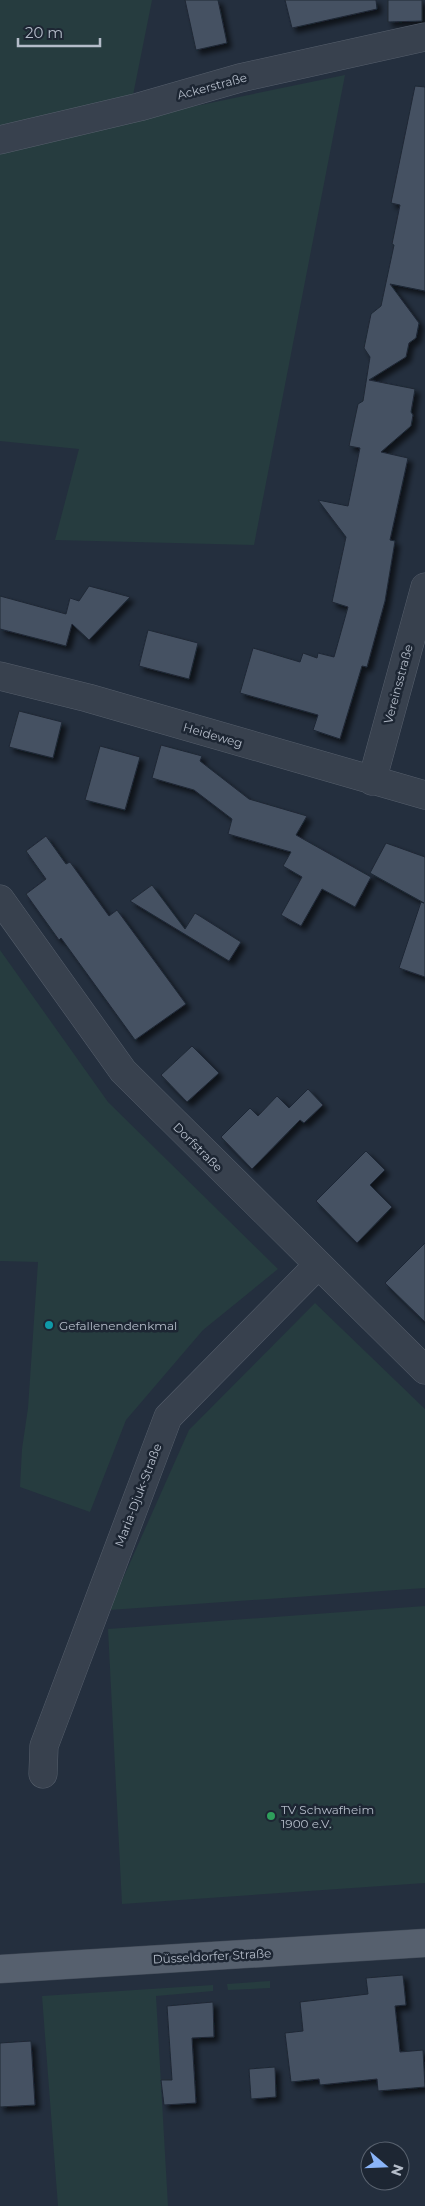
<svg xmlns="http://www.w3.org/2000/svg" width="425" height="2206" viewBox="0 0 425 2206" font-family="Montserrat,sans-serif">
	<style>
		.green { fill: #263c3f }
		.building { fill: #455162; stroke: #1f2835; filter: url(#shadow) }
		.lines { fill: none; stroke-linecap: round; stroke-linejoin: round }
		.minor-casing { stroke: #565f6c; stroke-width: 29 }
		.major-casing { stroke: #414a57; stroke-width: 29 }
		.minor { stroke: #38414e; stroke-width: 28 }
		.major { stroke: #56606e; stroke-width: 28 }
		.culture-dot { fill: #0f9aa8; stroke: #1d2633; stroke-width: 2 }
		.leisure-dot { fill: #2e9e5b; stroke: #1d2633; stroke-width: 2 }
		.labels { text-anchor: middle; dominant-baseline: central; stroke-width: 5; stroke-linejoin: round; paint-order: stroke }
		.street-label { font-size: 12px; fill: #b4bcc9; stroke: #1d2633 }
		.poi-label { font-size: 12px; fill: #b4bcc9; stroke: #1d2633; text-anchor: start }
	</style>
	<defs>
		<filter id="shadow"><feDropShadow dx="4.5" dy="4.5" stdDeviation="2.5" flood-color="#0009"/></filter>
	</defs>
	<rect width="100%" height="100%" fill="#242f3e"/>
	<path class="green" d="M 0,0 L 152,0 L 128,120 L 345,75 L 254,545 L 55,540 L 79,449 L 0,441 Z
		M 0,950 L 108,1102 L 278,1269 L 203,1330 L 126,1420 L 90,1512 L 20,1487 L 22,1449 L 28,1408 L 38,1262 L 0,1261 Z
		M 315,1303 L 425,1409 L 425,1588 L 109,1610 L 189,1430 Z
		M 425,1606 L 425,1883 L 122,1904 L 108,1629 Z
		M 270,1981 L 270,1988 L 228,1990 L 227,1984 Z
		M 213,1985 L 213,1991 L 156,1996 L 168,2206 L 58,2206 L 42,1996 Z"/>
	<path class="building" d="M 185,0 L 218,0 L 227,43 L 196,50 Z
		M 285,0 L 376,0 L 377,9 L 292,28 Z
		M 388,0 L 422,0 L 422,21 L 388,22 Z
		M 415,86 L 425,87 L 425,291 L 390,284 L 419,323 L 416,338 L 409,343 L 406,357 L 369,380 L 415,389 L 411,412 L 413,415 L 411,426 L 381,452 L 408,458 L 390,540 L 395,541 L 385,601 L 367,667 L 362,666 L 340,739 L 313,730 L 318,715 L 240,693 L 253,648 L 300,662 L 303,653 L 317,658 L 318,653 L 334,657 L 348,607 L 332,602 L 346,537 L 318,500 L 348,506 L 360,448 L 349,446 L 358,404 L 363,401 L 370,357 L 364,348 L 371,314 L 381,306 L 394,245 L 392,244 L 400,205 L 391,203 Z
		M 89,586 L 130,597 L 89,640 L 72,624 L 66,646 L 0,629 L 0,596 L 66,614 L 70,598 L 79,601 Z
		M 148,630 L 198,643 L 189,679 L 139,666 Z
		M 19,711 L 62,722 L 53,758 L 9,747 Z
		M 161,745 L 202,756 L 200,761 L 249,799 L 307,816 L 296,835 L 371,877 L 355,907 L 322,889 L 301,926 L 281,915 L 302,877 L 283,866 L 291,852 L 228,834 L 232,819 L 194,790 L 152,778 Z
		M 100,746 L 140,757 L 125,810 L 85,800 Z
		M 46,836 L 66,864 L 70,862 L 109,916 L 117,910 L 186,1004 L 135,1040 L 61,938 L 59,940 L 26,894 L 46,879 L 26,851 Z
		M 386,843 L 425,857 L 425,977 L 399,968 L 421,902 L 424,903 L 370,873 Z
		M 152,885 L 185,929 L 195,913 L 241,942 L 229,961 L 130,901 Z
		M 192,1046 L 219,1073 L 187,1102 L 161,1075 Z
		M 308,1089 L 323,1105 L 304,1123 L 300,1120 L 252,1169 L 221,1137 L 250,1108 L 258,1116 L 277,1096 L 289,1108 Z
		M 366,1151 L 385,1170 L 370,1185 L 392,1207 L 357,1243 L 316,1201 Z
		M 425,1243 L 425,1322 L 385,1283 Z
		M 403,1975 L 406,2005 L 395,2006 L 400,2052 L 423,2050 L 425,2087 L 378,2091 L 377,2079 L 320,2085 L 319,2079 L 291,2082 L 285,2033 L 303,2031 L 300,2002 L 368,1994 L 366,1978 Z
		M 213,2002 L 214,2037 L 192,2038 L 196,2103 L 164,2105 L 161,2080 L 172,2080 L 167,2006 Z
		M 31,2041 L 35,2105 L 0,2107 L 0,2043 Z
		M 275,2067 L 276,2097 L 251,2099 L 249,2069 Z"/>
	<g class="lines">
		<g class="minor-casing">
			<path id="minor" d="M 0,140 L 139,107 L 240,78 L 425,37
				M 0,676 L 88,698 L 425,795
				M 372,781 L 425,587
				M 0,899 L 123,1071 L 425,1370
				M 43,1774 L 44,1746 L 168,1417 L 318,1265"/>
		</g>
		<g class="major-casing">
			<path id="major" d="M 0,1969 L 425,1943"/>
		</g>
		<use href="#minor" class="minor"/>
		<use href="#major" class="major"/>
	</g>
	<circle class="culture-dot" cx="49" cy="1325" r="5"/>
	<circle class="leisure-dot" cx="271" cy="1816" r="5"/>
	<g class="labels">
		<g class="street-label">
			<text transform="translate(212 86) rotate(-15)">Ackerstraße</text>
			<text transform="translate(398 684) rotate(-75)">Vereinsstraße</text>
			<text transform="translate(213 735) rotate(16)">Heideweg</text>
			<text transform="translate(198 1147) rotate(45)">Dorfstraße</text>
			<text transform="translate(138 1495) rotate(-69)">Maria-Djuk-Straße</text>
			<text transform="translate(212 1956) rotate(-3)">Düsseldorfer Straße</text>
		</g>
		<g class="poi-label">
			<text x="59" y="1325">Gefallenendenkmal</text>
			<text x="281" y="1809">TV Schwafheim<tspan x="281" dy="14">1900 e.V.</tspan></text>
		</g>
	</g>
	<g transform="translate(385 2166) rotate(109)"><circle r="24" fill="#1d2633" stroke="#59626f"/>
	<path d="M0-4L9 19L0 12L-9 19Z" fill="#8ab4f8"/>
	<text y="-8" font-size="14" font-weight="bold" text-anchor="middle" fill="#b4bcc9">N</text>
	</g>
	<path d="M18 38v8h82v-8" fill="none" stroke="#b4bcc9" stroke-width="2.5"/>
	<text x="25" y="38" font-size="15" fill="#b4bcc9" stroke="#1d2633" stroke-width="4" paint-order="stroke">20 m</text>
</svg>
